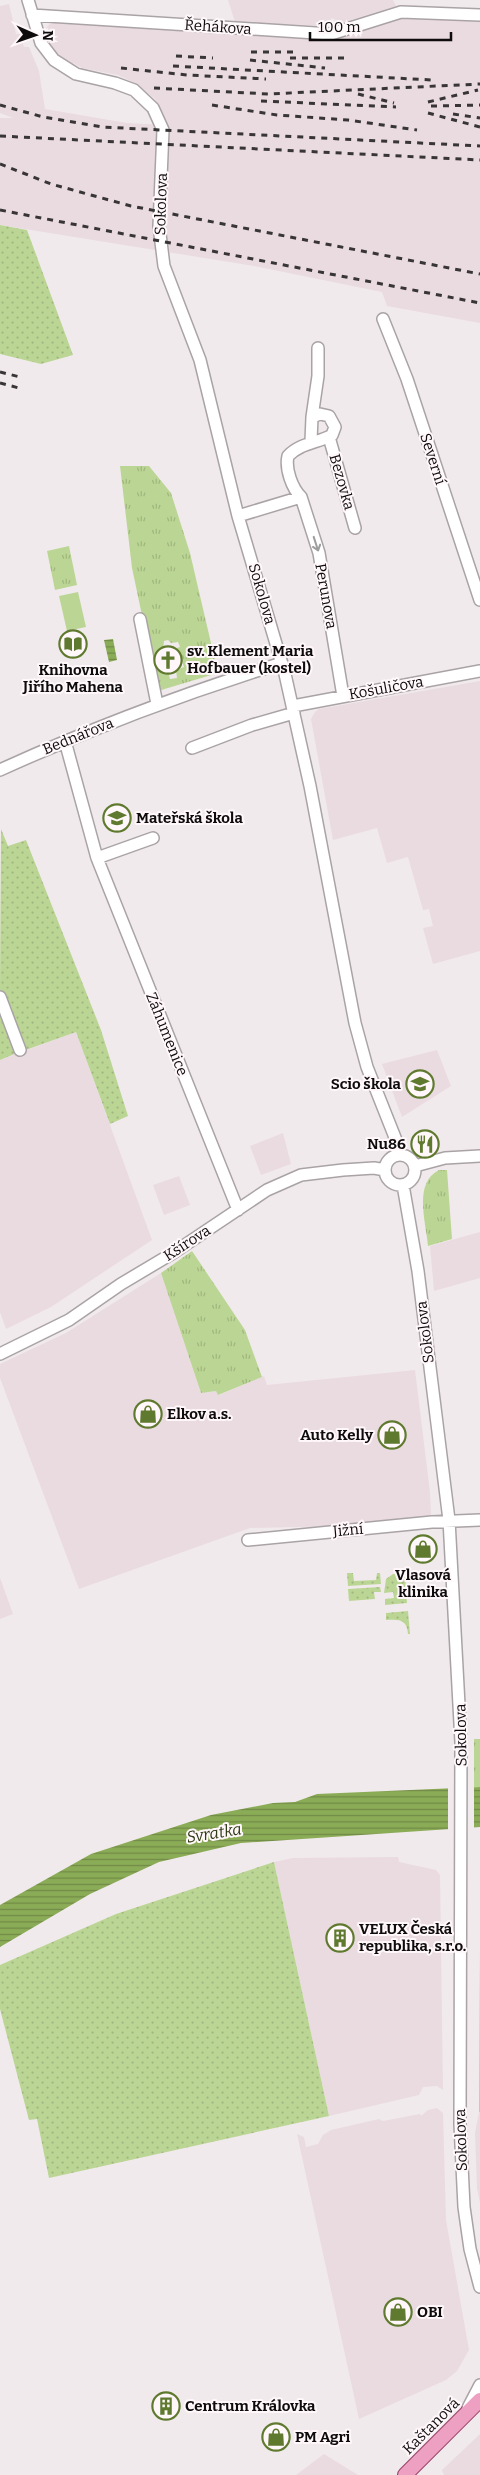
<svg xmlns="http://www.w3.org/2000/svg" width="480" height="2475" viewBox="0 0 480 2475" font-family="Bitter,serif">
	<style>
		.built { fill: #eadbe1 }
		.grass { fill: url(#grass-dots) }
		.park { fill: url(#park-tufts); fill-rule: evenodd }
		.pitch { fill: #bbd694 }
		.water { fill: url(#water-rules) }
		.pier { fill: #f1eaec }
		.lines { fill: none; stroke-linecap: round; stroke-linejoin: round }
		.minor-casing { stroke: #aaa3a5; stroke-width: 14 }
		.major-casing { stroke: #974268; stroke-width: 16 }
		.minor { stroke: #fff; stroke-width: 11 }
		.major { stroke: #eda0c2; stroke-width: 14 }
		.rail { stroke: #383536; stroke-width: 3; stroke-dasharray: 6 6; stroke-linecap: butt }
		.oneway { stroke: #9e9d9e }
		.labels { text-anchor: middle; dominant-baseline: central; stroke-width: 4; stroke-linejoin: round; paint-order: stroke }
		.street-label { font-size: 15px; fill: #0d0b0c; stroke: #fff7f9 }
		.poi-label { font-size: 15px; font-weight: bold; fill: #0d0b0c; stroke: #fff7f9; text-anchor: start }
		.water-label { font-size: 16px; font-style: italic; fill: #2d3a16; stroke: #fff7f9 }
	</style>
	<defs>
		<pattern id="grass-dots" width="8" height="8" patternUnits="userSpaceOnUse" patternTransform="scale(1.25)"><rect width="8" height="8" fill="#bbd694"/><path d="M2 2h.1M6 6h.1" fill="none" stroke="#a0b67e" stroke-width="1.8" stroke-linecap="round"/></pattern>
		<pattern id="park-tufts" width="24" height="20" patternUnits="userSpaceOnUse" patternTransform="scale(1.25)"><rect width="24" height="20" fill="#bbd694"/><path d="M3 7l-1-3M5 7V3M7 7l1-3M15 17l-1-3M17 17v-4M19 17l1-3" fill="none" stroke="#a0b67e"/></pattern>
		<pattern id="water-rules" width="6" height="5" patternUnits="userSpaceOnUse" patternTransform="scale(1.25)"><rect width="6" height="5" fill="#8bac56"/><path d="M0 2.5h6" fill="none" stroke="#708a46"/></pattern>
	</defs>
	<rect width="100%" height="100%" fill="#f1eaec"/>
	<path class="built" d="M 228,0 L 393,0 L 396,6 L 341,23 L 332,18 L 325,26 L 235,22 Z
		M 9,4 L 16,34 L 20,34 L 24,47 L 29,47 L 39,71 L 45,109 L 127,123 L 166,125 L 155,99 L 135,83 L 118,75 L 82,68 L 73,63 L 72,65 L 60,57 L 46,42 L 46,30 L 48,25 L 53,23 L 333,37 L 405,15 L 480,19 L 480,323 L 387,306 L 382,292 L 254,266 L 0,225 L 0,118 L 13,118 L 0,113 L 0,6 Z
		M 480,681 L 480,951 L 433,964 L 423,928 L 433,926 L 429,909 L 423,910 L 408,857 L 387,863 L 377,828 L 333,840 L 311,719 L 315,712 L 319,709 Z
		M 76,1032 L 152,1240 L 51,1307 L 6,1329 L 0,1312 L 0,1060 Z
		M 437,1050 L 451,1086 L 402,1117 L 382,1064 Z
		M 283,1133 L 291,1164 L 261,1175 L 250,1146 Z
		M 179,1176 L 190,1205 L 164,1215 L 153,1185 Z
		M 480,1232 L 480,1278 L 434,1291 L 430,1246 Z
		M 161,1273 L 201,1393 L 216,1391 L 219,1395 L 264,1376 L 267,1385 L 415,1370 L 430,1492 L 431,1517 L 342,1526 L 250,1528 L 79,1589 L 0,1378 L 0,1364 L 66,1333 Z
		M 0,1578 L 13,1614 L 0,1619 Z
		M 398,1857 L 399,1862 L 436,1870 L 440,1875 L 443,2090 L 437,2086 L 423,2087 L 419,2095 L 329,2116 L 274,1862 L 293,1858 Z
		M 437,2108 L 443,2113 L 446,2220 L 469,2350 L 457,2371 L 446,2380 L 359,2419 L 297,2134 L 304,2137 L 306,2147 L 318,2144 L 323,2135 L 331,2130 L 379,2119 L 383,2121 L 420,2114 L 421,2116 L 428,2110 Z
		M 479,2112 L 480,2112 L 480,2203 L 477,2188 L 475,2133 Z
		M 480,2434 L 480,2475 L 444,2475 L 442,2470 Z
		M 324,2454 L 358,2475 L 296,2475 Z"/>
	<path class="grass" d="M 0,225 L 27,230 L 73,355 L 41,364 L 0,354 Z
		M 1,829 L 8,846 L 26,840 L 101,1030 L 128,1116 L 110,1124 L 76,1032 L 23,1051 L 0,990 Z
		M 0,1008 L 17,1053 L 0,1060 Z
		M 347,1573 L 353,1573 L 354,1581 L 376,1580 L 377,1573 L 380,1573 L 381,1584 L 348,1586 Z
		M 393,1574 L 405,1574 L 407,1603 L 385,1605 L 385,1599 L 394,1598 L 393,1592 L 384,1593 L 386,1579 Z
		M 380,1587 L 381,1592 L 374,1592 L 375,1599 L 349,1601 L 348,1589 Z
		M 408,1611 L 410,1634 L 408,1634 C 407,1619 399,1619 386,1620 L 386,1613 Z
		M 274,1862 L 329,2116 L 49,2178 L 37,2119 L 29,2120 L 0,2009 L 0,1965 L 116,1914 Z
		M 480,1945 L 480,2112 L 479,2112 Z"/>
	<path class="park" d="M 120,466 L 149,466 L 171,493 L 190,553 L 218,673 L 158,691 L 132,568 ZM 168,640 L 171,643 L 178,642 L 180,647 L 177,648 L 177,651 L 181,653 L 180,662 L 182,661 L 184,667 L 176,670 L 177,678 L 170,679 L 168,671 L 165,672 L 163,663 L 157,661 L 157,658 L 163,650 L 164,641 Z
		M 69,546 L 77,585 L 55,590 L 47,551 Z
		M 439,1170 L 447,1170 L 452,1239 L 428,1246 C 426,1222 413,1183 439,1170 Z
		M 192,1251 L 245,1330 L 262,1377 L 218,1395 L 216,1391 L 201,1393 L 161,1273 Z
		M 474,1739 L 480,1739 L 480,1787 L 474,1787 Z"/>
	<path class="pitch" d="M 78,592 L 86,627 L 67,631 L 59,596 Z"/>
	<path class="water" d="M 113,639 L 117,660 L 109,662 L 104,640 Z
		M 480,1787 L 480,1827 L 241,1843 L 159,1862 L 90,1894 L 0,1947 L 0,1905 L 91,1854 L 211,1815 L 273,1803 L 295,1802 L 317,1794 Z"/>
	<path class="pier" d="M 474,1784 L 474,1830 L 448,1832 L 448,1786 Z"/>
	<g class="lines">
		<g class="minor-casing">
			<path id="minor" d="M 28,0 L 41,43 L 54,60 L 76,74 L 115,83 L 134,90 L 153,108 L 163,130 L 159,226 L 164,266 L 200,360 L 238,516 L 285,674 L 310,786 L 355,1023 L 367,1067 L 396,1140 L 399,1155
				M 32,15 L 331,34 L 401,12 L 480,15
				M 383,319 L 407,379 L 480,600
				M 312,417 L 318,376 L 318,348
				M 329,437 L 355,528
				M 311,441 L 312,417 L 320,414 L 329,416 L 335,427 L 332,435 C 318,443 300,443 288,456 C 285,469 292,488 301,497 L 319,553 L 343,696
				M 238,516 L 301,497
				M 140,619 L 157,704
				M 293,706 L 480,671
				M 65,741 L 97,858 L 238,1210
				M 192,748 L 252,725 L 294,713
				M 0,770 C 92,728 185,693 282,663
				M 97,858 L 153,838
				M 0,997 L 20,1050
				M385 1170a15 15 0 1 1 30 0a15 15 0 1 1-30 0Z
				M 415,1166 L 445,1158 L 480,1156
				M 403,1185 L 418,1271 L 449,1520 L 461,1742 L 460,2124 L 464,2207 L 470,2249 L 480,2287
				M 0,1354 L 69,1320 L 121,1284 L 173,1253 L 267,1190 L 301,1175 L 343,1170 L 374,1168 L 385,1170
				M 248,1540 L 432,1522 L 480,1520
				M 468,2408 L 480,2385"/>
		</g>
		<g class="major-casing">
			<path id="major" d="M 405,2475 L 480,2400"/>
		</g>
		<use href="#minor" class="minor"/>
		<use href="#major" class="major"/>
		<path class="rail" d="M 251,52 L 299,52
			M 176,56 L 213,58
			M 290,58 L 348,58
			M 250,60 L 325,68
			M 173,66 L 432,80
			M 121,68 L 187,75 L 266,79
			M 154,88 L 268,94 L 480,84
			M 358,94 L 394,103
			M 261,101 L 396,107
			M 428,102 L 478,90
			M 0,105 L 43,117 L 102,127 L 480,146
			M 212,105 L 277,115 L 348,120 L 417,130
			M 431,106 L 480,105
			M 428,113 L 480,127
			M 453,114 L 480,118
			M 0,136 L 480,160
			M 0,164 L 51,184 L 131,206 L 480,274
			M 0,210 L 480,303
			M 0,372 L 20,377
			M 0,383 L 19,388"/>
	</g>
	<defs><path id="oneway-shaft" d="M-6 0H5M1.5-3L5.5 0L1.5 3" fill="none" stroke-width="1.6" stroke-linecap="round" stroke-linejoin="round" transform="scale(1.25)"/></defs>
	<use class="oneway" href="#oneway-shaft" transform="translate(316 544) rotate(72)"/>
	<defs>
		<g id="library-ring" transform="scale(1.4375)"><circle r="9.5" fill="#fff7f9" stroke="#5f7a2f" stroke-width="1.5"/><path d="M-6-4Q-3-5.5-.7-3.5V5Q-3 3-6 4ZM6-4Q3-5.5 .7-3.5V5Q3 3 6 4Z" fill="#5f7a2f"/></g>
		<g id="church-ring" transform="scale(1.4375)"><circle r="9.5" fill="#fff7f9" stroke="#5f7a2f" stroke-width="1.5"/><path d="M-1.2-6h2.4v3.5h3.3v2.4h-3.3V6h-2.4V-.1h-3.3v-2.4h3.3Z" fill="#5f7a2f"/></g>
		<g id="school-ring" transform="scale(1.4375)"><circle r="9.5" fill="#fff7f9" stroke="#5f7a2f" stroke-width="1.5"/><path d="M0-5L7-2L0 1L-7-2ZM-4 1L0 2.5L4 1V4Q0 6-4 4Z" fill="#5f7a2f"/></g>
		<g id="restaurant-ring" transform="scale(1.4375)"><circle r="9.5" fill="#fff7f9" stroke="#5f7a2f" stroke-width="1.5"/><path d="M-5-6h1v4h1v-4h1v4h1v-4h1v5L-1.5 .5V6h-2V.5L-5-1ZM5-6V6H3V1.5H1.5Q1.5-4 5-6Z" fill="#5f7a2f"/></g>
		<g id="shop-ring" transform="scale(1.4375)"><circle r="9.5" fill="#fff7f9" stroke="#5f7a2f" stroke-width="1.5"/><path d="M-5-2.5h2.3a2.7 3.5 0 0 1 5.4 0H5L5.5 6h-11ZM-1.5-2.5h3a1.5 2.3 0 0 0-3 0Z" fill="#5f7a2f"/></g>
		<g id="building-ring" transform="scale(1.4375)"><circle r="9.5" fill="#fff7f9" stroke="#5f7a2f" stroke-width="1.5"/><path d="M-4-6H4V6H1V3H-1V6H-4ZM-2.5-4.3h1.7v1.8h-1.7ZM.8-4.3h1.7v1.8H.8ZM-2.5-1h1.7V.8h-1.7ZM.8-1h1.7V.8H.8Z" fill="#5f7a2f"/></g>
	</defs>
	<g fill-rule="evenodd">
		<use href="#library-ring" x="73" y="644"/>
		<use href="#church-ring" x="168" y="660"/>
		<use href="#school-ring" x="117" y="818"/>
		<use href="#school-ring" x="420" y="1084"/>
		<use href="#restaurant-ring" x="425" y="1144"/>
		<use href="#shop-ring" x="148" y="1414"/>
		<use href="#shop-ring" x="392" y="1435"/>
		<use href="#shop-ring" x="423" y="1549"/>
		<use href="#building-ring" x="340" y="1938"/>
		<use href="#shop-ring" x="398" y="2312"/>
		<use href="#building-ring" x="166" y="2406"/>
		<use href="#shop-ring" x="276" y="2437"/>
	</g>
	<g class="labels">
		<g class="street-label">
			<text transform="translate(218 27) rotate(4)">Řehákova</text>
			<text transform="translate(161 204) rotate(-88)">Sokolova</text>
			<text transform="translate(433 459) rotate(72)">Severní</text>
			<text transform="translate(342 482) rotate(74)">Bezovka</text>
			<text transform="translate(262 594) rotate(74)">Sokolova</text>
			<text transform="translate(326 596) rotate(80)">Perunova</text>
			<text transform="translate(386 688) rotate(-10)">Košuličova</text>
			<text transform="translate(78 736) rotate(-22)">Bednářova</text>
			<text transform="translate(167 1034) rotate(68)">Záhumenice</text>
			<text transform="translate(187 1243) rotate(-33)">Kšírova</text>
			<text transform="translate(425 1332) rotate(-97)">Sokolova</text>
			<text transform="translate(348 1530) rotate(-5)">Jižní</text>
			<text transform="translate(461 1735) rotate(-91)">Sokolova</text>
			<text transform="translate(461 2140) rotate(-92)">Sokolova</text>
			<text transform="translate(431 2426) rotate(-45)">Kaštanová</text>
		</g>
		<g class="poi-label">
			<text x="187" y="651">sv. Klement Maria<tspan x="187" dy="17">Hofbauer (kostel)</tspan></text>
			<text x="73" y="670" text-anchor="middle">Knihovna<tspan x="73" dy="17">Jiřího Mahena</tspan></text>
			<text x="136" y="818">Mateřská škola</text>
			<text x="401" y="1084" text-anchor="end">Scio škola</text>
			<text x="406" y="1144" text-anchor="end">Nu86</text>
			<text x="167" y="1414">Elkov a.s.</text>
			<text x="373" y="1435" text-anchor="end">Auto Kelly</text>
			<text x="423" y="1575" text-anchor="middle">Vlasová<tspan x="423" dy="17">klinika</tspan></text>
			<text x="359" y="1929">VELUX Česká<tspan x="359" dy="17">republika, s.r.o.</tspan></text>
			<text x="417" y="2312">OBI</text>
			<text x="185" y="2406">Centrum Královka</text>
			<text x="295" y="2437">PM Agri</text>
		</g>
		<g class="water-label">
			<text transform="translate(214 1833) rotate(-9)">Svratka</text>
		</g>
	</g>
	<g transform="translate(35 35) rotate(92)" stroke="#fff7f9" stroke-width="4" paint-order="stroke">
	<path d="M0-4L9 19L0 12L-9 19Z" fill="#0d0b0c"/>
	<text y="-8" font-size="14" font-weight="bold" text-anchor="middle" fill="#0d0b0c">N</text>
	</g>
	<path d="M310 32v8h141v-8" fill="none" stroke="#0d0b0c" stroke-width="2.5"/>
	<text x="318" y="32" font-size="15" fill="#0d0b0c" stroke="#fff7f9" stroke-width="4" paint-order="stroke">100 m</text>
</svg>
